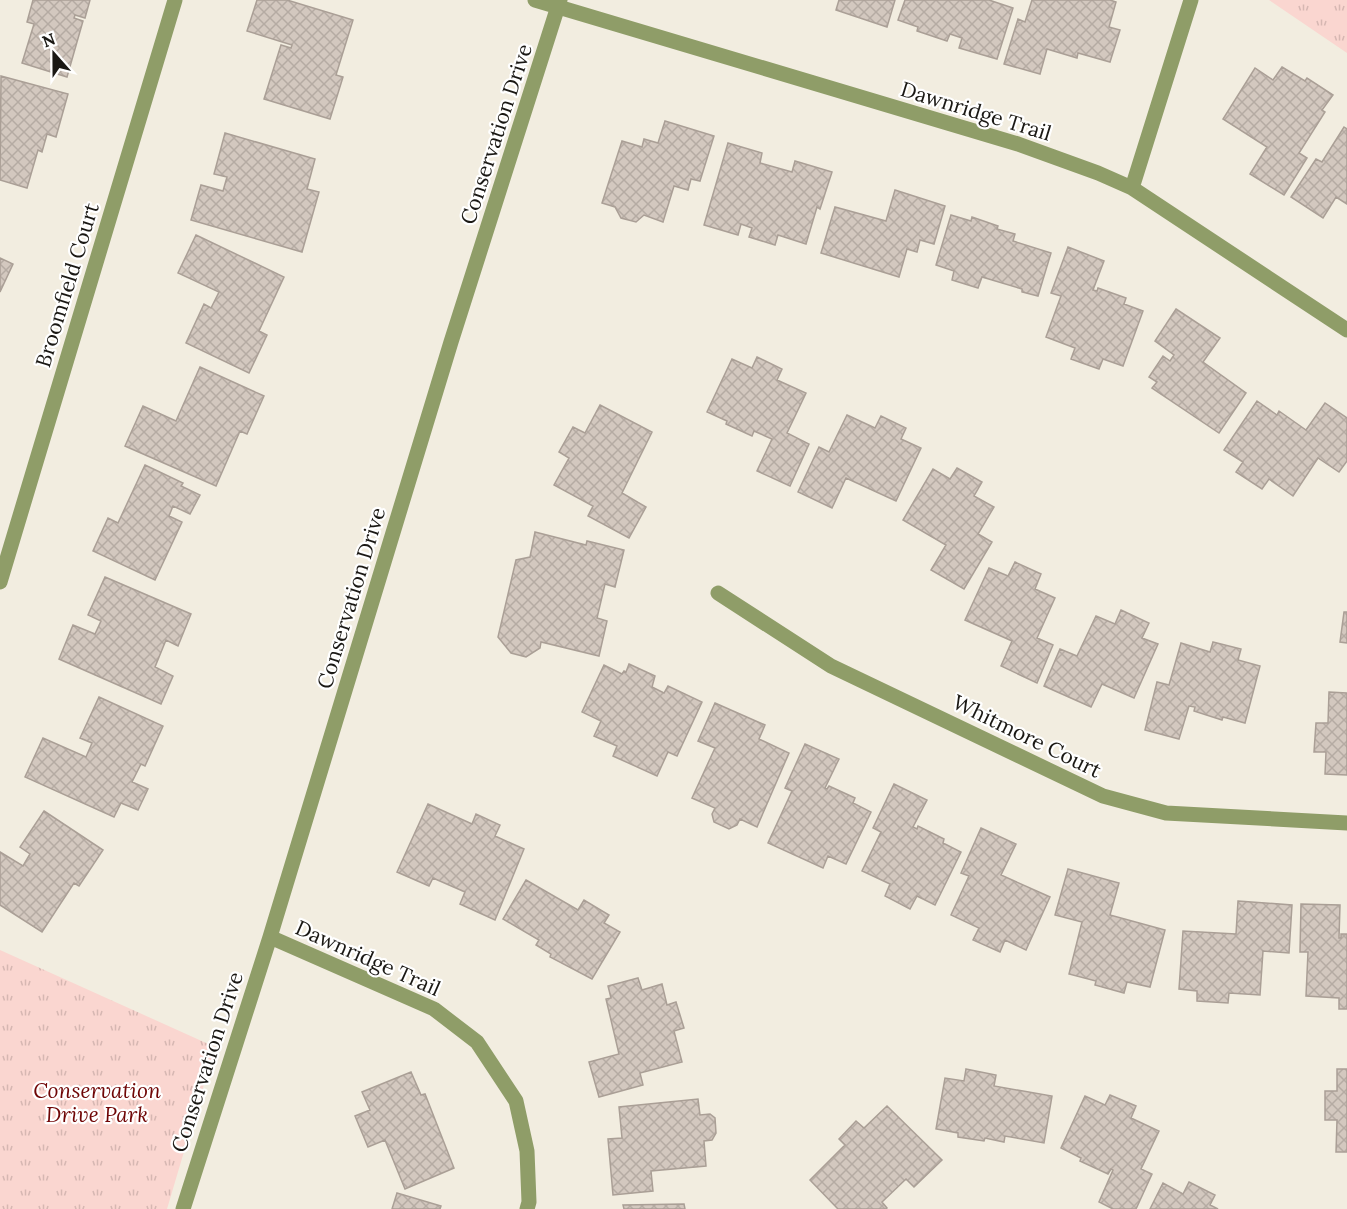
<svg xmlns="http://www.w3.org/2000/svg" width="1347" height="1209" viewBox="0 0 1347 1209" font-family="Lora,serif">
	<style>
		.grass { fill: url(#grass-tufts) }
		.building { fill: url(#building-cross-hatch); stroke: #aa9f96; stroke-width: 1.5 }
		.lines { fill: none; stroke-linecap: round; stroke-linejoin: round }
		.minor { stroke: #8f9d68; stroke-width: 15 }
		.labels { text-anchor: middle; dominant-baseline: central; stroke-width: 4.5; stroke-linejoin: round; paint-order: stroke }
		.street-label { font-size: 21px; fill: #1a1814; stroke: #fff }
		.park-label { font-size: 21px; font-style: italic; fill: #6f0505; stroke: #fff }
	</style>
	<defs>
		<pattern id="grass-tufts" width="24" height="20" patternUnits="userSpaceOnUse" patternTransform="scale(1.5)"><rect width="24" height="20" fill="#fad6d0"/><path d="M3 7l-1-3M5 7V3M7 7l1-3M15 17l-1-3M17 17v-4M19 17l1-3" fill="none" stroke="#d6b7b2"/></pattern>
		<pattern id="building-cross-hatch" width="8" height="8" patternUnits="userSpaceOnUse" patternTransform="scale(1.5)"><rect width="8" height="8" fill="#d3c8bf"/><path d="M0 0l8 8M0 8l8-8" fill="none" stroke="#b5aba3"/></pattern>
	</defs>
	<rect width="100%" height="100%" fill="#f2ede0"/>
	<path class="grass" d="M 1269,0 L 1347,0 L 1347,53 Z
		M 0,950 L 215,1047 L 167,1209 L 0,1209 Z"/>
	<path class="building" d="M 33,0 L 90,0 L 85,18 L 75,15 L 74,18 L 83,21 L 67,77 L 22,63 L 34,24 L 27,22 Z
		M 257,0 L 287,0 L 353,20 L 336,75 L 343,77 L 330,119 L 264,99 L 281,45 L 291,48 L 292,45 L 247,31 Z
		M 839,0 L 895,0 L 887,27 L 836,10 Z
		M 905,0 L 989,0 L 1013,8 L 997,59 L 959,48 L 962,38 L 950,34 L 947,41 L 917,31 L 918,27 L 898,20 Z
		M 1032,0 L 1110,0 L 1116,2 L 1109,27 L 1120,30 L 1110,62 L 1078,53 L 1077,58 L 1047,49 L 1040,74 L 1004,64 L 1018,19 L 1025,22 Z
		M 1282,67 L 1305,81 L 1307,78 L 1333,95 L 1322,110 L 1325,112 L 1299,153 L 1307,158 L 1284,195 L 1250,174 L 1267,147 L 1223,119 L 1255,68 L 1273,80 Z
		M 1,76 L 68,94 L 56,137 L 47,134 L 42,152 L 38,150 L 27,188 L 0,180 Z
		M 665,121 L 714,136 L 700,181 L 691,179 L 688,190 L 674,186 L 663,222 L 644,215 L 636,222 L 621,218 L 615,207 L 602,203 L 622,141 L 642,147 L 644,139 L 658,143 Z
		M 1344,127 L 1347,129 L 1347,204 L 1336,197 L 1323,218 L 1291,197 L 1316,159 L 1322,162 Z
		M 225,133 L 315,159 L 307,189 L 319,192 L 302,252 L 191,220 L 201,185 L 223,191 L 227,177 L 214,174 Z
		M 728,143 L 762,153 L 760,163 L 792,172 L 795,161 L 832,172 L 820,209 L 817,207 L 806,244 L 778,235 L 775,245 L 749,237 L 752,228 L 741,224 L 738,235 L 704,225 Z
		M 895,190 L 945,206 L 934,244 L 920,240 L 917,252 L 907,249 L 899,277 L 821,253 L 835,207 L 886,221 Z
		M 951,215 L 971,221 L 972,217 L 998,226 L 997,229 L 1015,234 L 1013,241 L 1051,253 L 1038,296 L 1022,292 L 1022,289 L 982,277 L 978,288 L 952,280 L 954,271 L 936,265 Z
		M 196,235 L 284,277 L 259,331 L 267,335 L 249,373 L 186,343 L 204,304 L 211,308 L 219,292 L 178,273 Z
		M 1068,247 L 1104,261 L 1093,290 L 1097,291 L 1098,288 L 1126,298 L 1124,304 L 1143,311 L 1123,366 L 1103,359 L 1099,369 L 1071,359 L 1075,348 L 1046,337 L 1061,296 L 1051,293 Z
		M 0,258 L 13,264 L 0,292 Z
		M 1176,309 L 1220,338 L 1203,362 L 1246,393 L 1219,433 L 1152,388 L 1157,382 L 1149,377 L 1163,356 L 1170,361 L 1174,355 L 1155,341 Z
		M 757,357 L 782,369 L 777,380 L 806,393 L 787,433 L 809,444 L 790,486 L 757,471 L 772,439 L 754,431 L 752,436 L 726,424 L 727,421 L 707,412 L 732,359 L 752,368 Z
		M 200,367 L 264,396 L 247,434 L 240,431 L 216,486 L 125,446 L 143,406 L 176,421 Z
		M 1257,401 L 1277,415 L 1279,411 L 1306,430 L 1325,403 L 1347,418 L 1347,461 L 1339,472 L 1318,458 L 1293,496 L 1269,479 L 1262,489 L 1236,472 L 1243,462 L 1224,450 Z
		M 600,405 L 652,432 L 622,493 L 646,507 L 629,538 L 588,516 L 593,506 L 554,485 L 569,458 L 559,452 L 573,427 L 585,433 Z
		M 847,415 L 875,428 L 881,416 L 906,428 L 901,439 L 921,448 L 896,501 L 846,478 L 832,508 L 798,492 L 819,447 L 829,452 Z
		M 145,465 L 183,483 L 181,486 L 200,495 L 190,514 L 173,506 L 169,516 L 182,522 L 155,580 L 93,551 L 108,518 L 118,523 Z
		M 957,468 L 982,482 L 974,496 L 994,507 L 978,534 L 992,542 L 964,589 L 931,570 L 946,545 L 903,520 L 933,469 L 950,479 Z
		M 535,532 L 586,545 L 587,541 L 624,550 L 615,587 L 605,584 L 597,618 L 607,621 L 599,656 L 541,642 L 540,648 L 526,657 L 511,653 L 498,637 L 516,560 L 530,557 Z
		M 1015,562 L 1041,574 L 1035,589 L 1055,598 L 1037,638 L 1053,645 L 1037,683 L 1001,666 L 1012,641 L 965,620 L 989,568 L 1008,576 Z
		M 105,577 L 191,614 L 178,646 L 166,640 L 155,667 L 173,676 L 161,704 L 59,659 L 73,625 L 95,634 L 101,621 L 88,615 Z
		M 1121,610 L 1149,623 L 1142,638 L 1158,644 L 1134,698 L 1102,684 L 1091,707 L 1044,686 L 1060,649 L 1077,656 L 1096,616 L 1115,624 Z
		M 1344,612 L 1347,612 L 1347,643 L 1340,642 Z
		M 1213,642 L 1241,649 L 1238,660 L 1260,666 L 1245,723 L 1223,717 L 1222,720 L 1194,711 L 1195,707 L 1189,706 L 1179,739 L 1145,730 L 1157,682 L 1169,685 L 1181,643 L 1210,652 Z
		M 629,664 L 655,676 L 652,687 L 664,693 L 668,686 L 702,702 L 677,756 L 668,752 L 657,776 L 613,756 L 617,746 L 594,736 L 601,721 L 582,712 L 604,665 L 622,674 L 624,671 L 626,672 Z
		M 1329,692 L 1347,693 L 1347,775 L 1325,774 L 1326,752 L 1314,752 L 1316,723 L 1328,723 Z
		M 99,697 L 163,726 L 145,766 L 141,764 L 132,782 L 148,789 L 138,810 L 121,803 L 114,817 L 25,777 L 43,738 L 86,757 L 92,743 L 80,738 Z
		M 715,703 L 765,725 L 759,739 L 789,753 L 757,827 L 740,819 L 737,825 L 729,829 L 714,822 L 712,814 L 715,808 L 692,798 L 715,748 L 698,741 Z
		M 805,744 L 839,759 L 825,788 L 827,789 L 829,786 L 855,798 L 853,803 L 871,812 L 846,864 L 828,856 L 823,868 L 768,843 L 792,791 L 785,788 Z
		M 894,784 L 927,800 L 913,827 L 917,829 L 918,826 L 944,839 L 943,843 L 961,852 L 935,905 L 917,896 L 910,909 L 885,896 L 890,884 L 862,871 L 881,832 L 873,828 Z
		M 428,804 L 472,824 L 476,814 L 500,825 L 495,836 L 524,849 L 495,920 L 460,904 L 465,892 L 433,878 L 429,886 L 397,872 Z
		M 44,811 L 103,850 L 79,886 L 74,883 L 42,932 L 0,905 L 0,852 L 23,866 L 30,854 L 20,847 Z
		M 981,828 L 1016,844 L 1001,875 L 1050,897 L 1026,950 L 1005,940 L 1000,952 L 973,940 L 979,928 L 951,915 L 969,876 L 961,873 Z
		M 1068,869 L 1119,883 L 1110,915 L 1165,930 L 1150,987 L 1127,982 L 1124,993 L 1095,985 L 1096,981 L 1069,974 L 1082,922 L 1055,915 Z
		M 526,880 L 578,910 L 584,900 L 609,915 L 604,923 L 620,932 L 592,979 L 550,957 L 551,954 L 536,945 L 539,940 L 503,919 Z
		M 1238,901 L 1292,905 L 1289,953 L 1263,951 L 1260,995 L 1229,993 L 1228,1003 L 1197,1001 L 1197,991 L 1179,989 L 1183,931 L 1236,934 Z
		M 1301,904 L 1340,905 L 1339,938 L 1341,938 L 1341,934 L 1347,934 L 1347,1009 L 1339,1009 L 1339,998 L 1306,996 L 1308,952 L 1300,952 Z
		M 638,978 L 642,990 L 662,984 L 667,1005 L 676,1002 L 684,1028 L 674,1031 L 682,1062 L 640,1073 L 643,1085 L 599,1097 L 589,1062 L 619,1054 L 606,999 L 611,998 L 608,986 Z
		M 966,1069 L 996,1075 L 994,1086 L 1052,1096 L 1044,1143 L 1005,1136 L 1004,1142 L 985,1138 L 984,1141 L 958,1137 L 958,1133 L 936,1129 L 945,1078 L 964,1081 Z
		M 1337,1069 L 1347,1069 L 1347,1152 L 1336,1152 L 1337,1120 L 1325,1120 L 1325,1091 L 1337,1091 Z
		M 411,1072 L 421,1095 L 425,1094 L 454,1168 L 405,1189 L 385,1140 L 368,1147 L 355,1116 L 370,1110 L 362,1092 Z
		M 1110,1095 L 1136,1106 L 1131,1118 L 1159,1131 L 1141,1169 L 1152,1174 L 1136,1209 L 1113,1209 L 1099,1202 L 1113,1170 L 1111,1169 L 1108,1174 L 1080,1161 L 1081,1158 L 1061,1148 L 1085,1096 L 1105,1105 Z
		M 698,1099 L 700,1115 L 710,1114 L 715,1118 L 716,1133 L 712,1140 L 704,1141 L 706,1166 L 651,1171 L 653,1191 L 613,1195 L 608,1139 L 622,1138 L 619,1107 Z
		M 887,1106 L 942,1160 L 914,1187 L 906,1179 L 882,1202 L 887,1208 L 886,1209 L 838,1209 L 810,1180 L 845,1145 L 839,1139 L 856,1121 L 864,1128 Z
		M 1189,1182 L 1215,1195 L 1210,1205 L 1218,1209 L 1150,1209 L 1163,1183 L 1183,1194 Z
		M 397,1193 L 441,1206 L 440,1209 L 392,1209 Z
		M 684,1204 L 685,1209 L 624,1209 L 623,1205 Z"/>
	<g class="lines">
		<path class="minor" d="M 535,0 L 1018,144 L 1098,173 L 1132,188 L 1347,330
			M 1132,188 L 1191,0
			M 0,582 L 175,0
			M 718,593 L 831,666 L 1103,796 L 1166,813 L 1347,823
			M 270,937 L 434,1009 L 477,1042 L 516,1101 L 527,1151 L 529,1202 L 527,1209
			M 183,1209 L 270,937 L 451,342 L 560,0"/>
	</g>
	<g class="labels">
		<g class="street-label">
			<text transform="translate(976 111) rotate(17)">Dawnridge Trail</text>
			<text transform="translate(496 134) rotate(-72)">Conservation Drive</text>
			<text transform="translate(67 285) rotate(-73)">Broomfield Court</text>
			<text transform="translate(351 598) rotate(-73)">Conservation Drive</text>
			<text transform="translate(1027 736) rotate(26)">Whitmore Court</text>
			<text transform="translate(368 958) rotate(24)">Dawnridge Trail</text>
			<text transform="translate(207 1062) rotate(-72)">Conservation Drive</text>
		</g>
		<g class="park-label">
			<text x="97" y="1090">Conservation<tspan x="97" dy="24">Drive Park</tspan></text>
		</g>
	</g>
	<g transform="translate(54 54) rotate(339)" stroke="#ffffff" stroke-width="4.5" paint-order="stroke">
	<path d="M0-4.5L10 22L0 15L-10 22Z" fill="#1a1814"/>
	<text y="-9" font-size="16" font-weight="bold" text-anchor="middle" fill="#1a1814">N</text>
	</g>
</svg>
